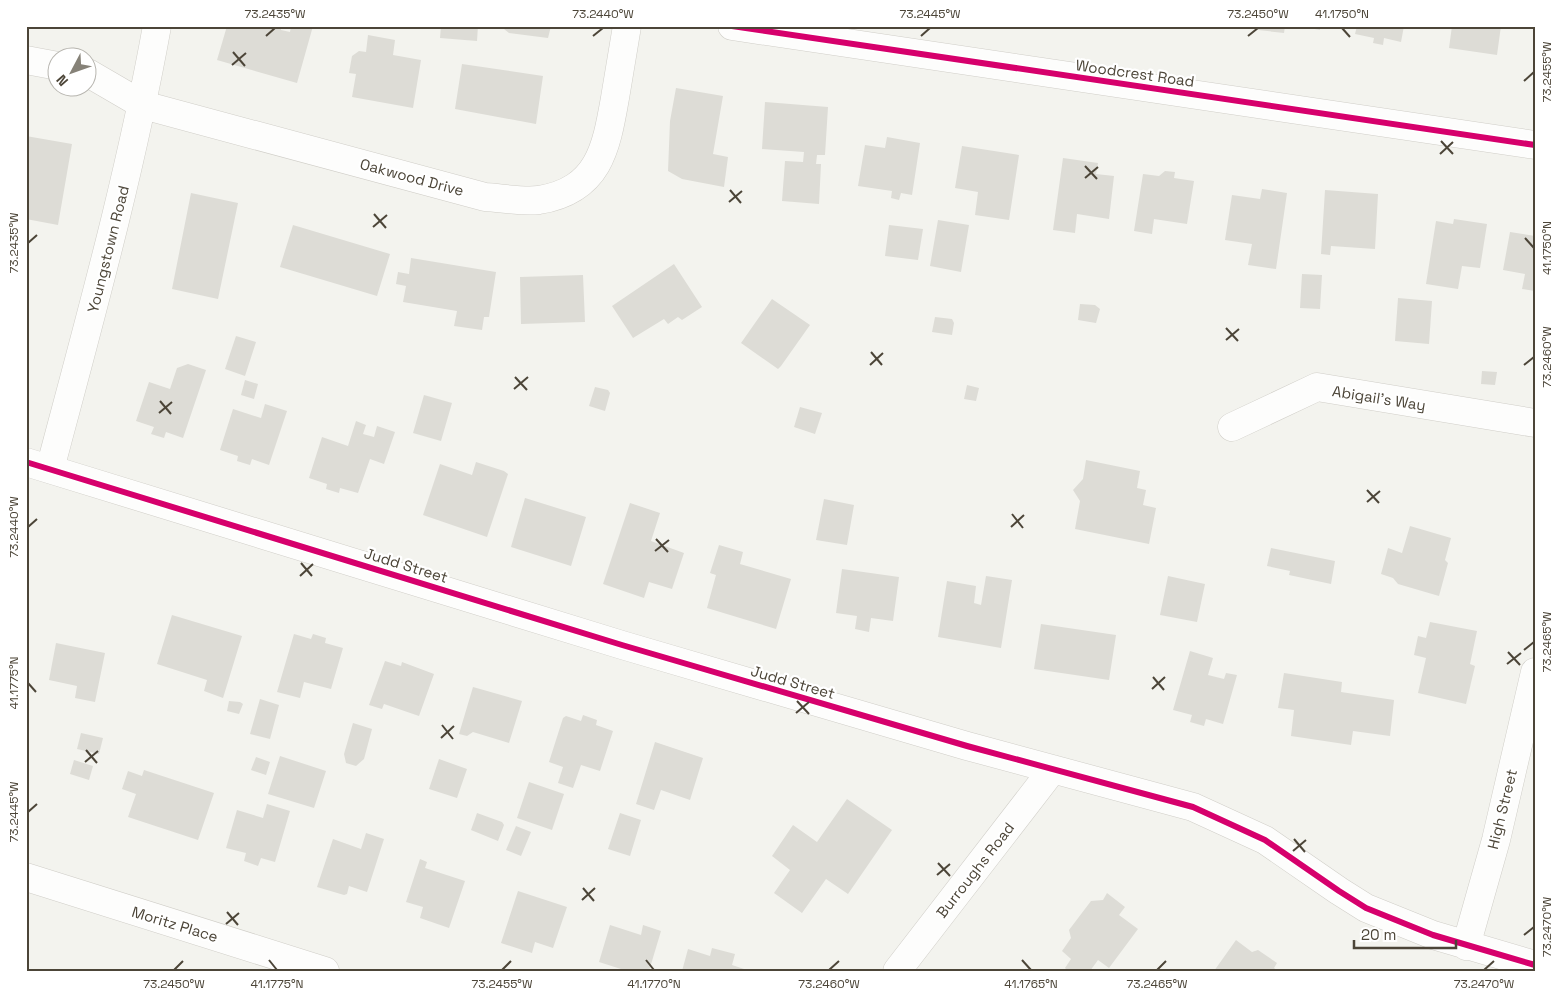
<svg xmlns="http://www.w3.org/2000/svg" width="1561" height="997" viewBox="0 0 1561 997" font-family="'Space Grotesk',sans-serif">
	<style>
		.building { fill: #dddcd6 }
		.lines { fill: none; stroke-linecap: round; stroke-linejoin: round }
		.street-casing { stroke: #d0cec8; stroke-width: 29 }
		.street { stroke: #fdfdfc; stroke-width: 28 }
		.cycleway-casing { stroke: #fff; stroke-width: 9 }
		.cycleway { stroke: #d6006c; stroke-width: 6 }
		.ticks { fill: none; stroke: #4c4538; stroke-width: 2 }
		.labels { text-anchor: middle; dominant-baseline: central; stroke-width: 4.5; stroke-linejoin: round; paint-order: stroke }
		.street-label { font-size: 15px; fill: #4c4538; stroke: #fff }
		.neatline { fill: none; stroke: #4c4538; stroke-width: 2 }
		.ticks-label { font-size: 12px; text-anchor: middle; fill: #4c4538 }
	</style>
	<rect width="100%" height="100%" fill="#f3f3ee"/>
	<path class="building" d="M 227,26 L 281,26 L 281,30 L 290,32 L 291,26 L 313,26 L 297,83 L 217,60 Z
		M 441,26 L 478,26 L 477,41 L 440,38 Z
		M 504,26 L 551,26 L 548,38 L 509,33 L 504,29 Z
		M 1258,26 L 1285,26 L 1284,33 L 1258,30 Z
		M 1298,26 L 1320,26 L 1320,30 Z
		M 1357,26 L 1404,26 L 1401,42 L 1384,38 L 1383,45 L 1373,43 L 1374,38 L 1355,34 Z
		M 1452,26 L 1501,26 L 1497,55 L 1449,48 Z
		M 368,35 L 395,40 L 393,55 L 421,60 L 413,108 L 352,97 L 356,74 L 349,73 L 352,56 L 359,51 L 366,52 Z
		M 462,64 L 543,76 L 536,124 L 455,109 Z
		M 676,88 L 723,96 L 713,154 L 728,157 L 724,187 L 682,179 L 668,171 L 670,121 Z
		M 765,102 L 828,107 L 825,155 L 817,155 L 816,164 L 821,164 L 819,204 L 782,201 L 785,161 L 803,162 L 804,152 L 762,149 Z
		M 26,136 L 72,144 L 58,225 L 26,219 Z
		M 887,137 L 920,143 L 912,195 L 901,193 L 899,200 L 891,198 L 892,191 L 858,186 L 865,145 L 885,148 Z
		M 962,146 L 1019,155 L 1009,220 L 975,215 L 978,192 L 955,188 Z
		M 1063,158 L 1098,163 L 1096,174 L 1114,176 L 1109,219 L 1077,214 L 1075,233 L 1053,230 Z
		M 1165,171 L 1175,172 L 1174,178 L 1194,181 L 1187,224 L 1154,219 L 1152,234 L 1134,231 L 1143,174 L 1159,176 Z
		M 1262,189 L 1287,193 L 1276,269 L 1248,265 L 1252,244 L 1225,240 L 1232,195 L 1260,199 Z
		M 1325,190 L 1378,194 L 1375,249 L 1331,246 L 1330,255 L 1321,254 Z
		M 191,193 L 238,203 L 218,299 L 172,289 Z
		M 1454,219 L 1487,224 L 1480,268 L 1462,266 L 1458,289 L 1426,284 L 1436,221 L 1453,224 Z
		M 938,220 L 969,225 L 961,272 L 930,266 Z
		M 293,225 L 390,254 L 377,296 L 280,267 Z
		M 889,225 L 923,229 L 918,260 L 885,256 Z
		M 1510,232 L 1535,236 L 1535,291 L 1522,289 L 1525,274 L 1503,270 Z
		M 411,258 L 496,272 L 489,317 L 484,317 L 482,330 L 454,326 L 457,311 L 403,302 L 406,286 L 396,284 L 398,272 L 409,274 Z
		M 674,264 L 702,307 L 682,320 L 678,317 L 668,324 L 664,319 L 633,338 L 612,306 Z
		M 1302,274 L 1322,275 L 1320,309 L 1300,308 Z
		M 583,275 L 585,322 L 521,324 L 520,277 Z
		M 1398,298 L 1432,301 L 1429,344 L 1395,341 Z
		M 772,299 L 810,325 L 781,366 L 778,369 L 741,343 Z
		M 1080,304 L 1095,305 L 1100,309 L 1096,323 L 1078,320 Z
		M 935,317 L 952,319 L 954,323 L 952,335 L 932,332 Z
		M 236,336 L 256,342 L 245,376 L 225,369 Z
		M 188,364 L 206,370 L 183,438 L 166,432 L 164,438 L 151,434 L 154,427 L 136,421 L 149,382 L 170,389 L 177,368 Z
		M 1482,371 L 1497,372 L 1495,385 L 1481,384 Z
		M 245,380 L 258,384 L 254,399 L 241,395 Z
		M 967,385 L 979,388 L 976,401 L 964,399 Z
		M 595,387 L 608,390 L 610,393 L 605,411 L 589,406 Z
		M 424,395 L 452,403 L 441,441 L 413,433 Z
		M 265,404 L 287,411 L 269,465 L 252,459 L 250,465 L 237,461 L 238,456 L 220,450 L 233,409 L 261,418 Z
		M 800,407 L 822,413 L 815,434 L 794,427 Z
		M 356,421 L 366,425 L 363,434 L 374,437 L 377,426 L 395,432 L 384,464 L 370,459 L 358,493 L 340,488 L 339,493 L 326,489 L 327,484 L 309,478 L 322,437 L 348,446 Z
		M 1086,460 L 1140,471 L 1137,488 L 1146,490 L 1143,505 L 1156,508 L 1149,544 L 1075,529 L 1080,501 L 1073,490 L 1083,479 Z
		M 476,462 L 504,471 L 508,474 L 487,537 L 423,515 L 440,464 L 472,475 Z
		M 525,498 L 586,517 L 571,566 L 511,547 Z
		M 824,499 L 854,505 L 847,545 L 816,540 Z
		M 630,503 L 660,513 L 651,541 L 684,553 L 672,589 L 649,582 L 644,598 L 603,584 Z
		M 1410,526 L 1451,538 L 1445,560 L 1448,563 L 1439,596 L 1398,584 L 1393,578 L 1381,574 L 1388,548 L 1402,553 Z
		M 719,545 L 743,552 L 740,564 L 791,579 L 776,629 L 707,608 L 716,575 L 710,573 Z
		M 1271,548 L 1335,561 L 1331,584 L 1289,575 L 1290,571 L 1267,566 Z
		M 842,569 L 899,577 L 893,621 L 871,618 L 869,632 L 855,629 L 857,616 L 836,613 Z
		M 986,576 L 1012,580 L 1001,648 L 938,637 L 947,581 L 976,586 L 974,603 L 981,605 Z
		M 1168,576 L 1205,584 L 1197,622 L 1160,615 Z
		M 172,615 L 242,636 L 223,698 L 204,691 L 207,680 L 157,664 Z
		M 1430,622 L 1477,631 L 1470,664 L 1475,666 L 1466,704 L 1418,693 L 1426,658 L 1414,655 L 1418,636 L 1426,638 Z
		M 1041,624 L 1116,635 L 1109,680 L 1034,669 Z
		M 294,634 L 311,639 L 313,634 L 326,638 L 325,643 L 343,648 L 331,689 L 304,682 L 300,698 L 277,692 Z
		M 56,643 L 105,653 L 95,702 L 75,698 L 77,686 L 49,680 Z
		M 1190,651 L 1213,658 L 1208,675 L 1224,679 L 1226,673 L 1237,675 L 1223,724 L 1206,719 L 1204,726 L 1190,722 L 1192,715 L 1173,710 Z
		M 385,661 L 401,666 L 402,662 L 434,674 L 419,716 L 384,704 L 382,709 L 369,705 Z
		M 1284,673 L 1342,682 L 1341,692 L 1394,700 L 1390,736 L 1353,731 L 1351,745 L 1291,736 L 1294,710 L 1278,708 Z
		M 473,687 L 522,701 L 509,743 L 473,732 L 467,736 L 459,734 Z
		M 260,699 L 279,705 L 270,739 L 250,734 Z
		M 229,701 L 240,702 L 243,704 L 239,714 L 227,711 Z
		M 583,715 L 597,720 L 596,725 L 613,731 L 600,771 L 581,765 L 573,788 L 558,783 L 563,767 L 549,762 L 563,718 L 566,716 L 581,721 Z
		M 353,723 L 372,729 L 364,759 L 356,766 L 346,763 L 344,754 Z
		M 81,733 L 103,738 L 99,754 L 77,749 Z
		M 655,742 L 703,758 L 690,800 L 661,790 L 654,810 L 636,804 Z
		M 280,756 L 326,771 L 314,808 L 268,794 Z
		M 256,757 L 270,762 L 266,775 L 251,770 Z
		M 439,759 L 467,769 L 457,798 L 429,789 Z
		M 74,760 L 93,766 L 89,780 L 70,774 Z
		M 144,770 L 214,793 L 198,840 L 128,817 L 136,794 L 122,789 L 128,771 L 142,776 Z
		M 529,782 L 564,794 L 552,830 L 517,818 Z
		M 847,799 L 892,830 L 848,894 L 826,879 L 802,913 L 774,893 L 790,870 L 772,856 L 793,825 L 817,842 Z
		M 267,804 L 290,811 L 275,862 L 261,858 L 258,866 L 244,861 L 246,853 L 226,848 L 237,810 L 263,818 Z
		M 477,813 L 502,822 L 504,825 L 498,841 L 471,830 Z
		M 620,813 L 641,820 L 630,856 L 608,849 Z
		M 516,826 L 531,832 L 521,856 L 506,850 Z
		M 366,833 L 384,839 L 367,892 L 349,886 L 347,894 L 344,895 L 317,887 L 333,839 L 361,849 Z
		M 420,859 L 427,862 L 425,868 L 465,881 L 449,928 L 420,918 L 423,907 L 406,902 Z
		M 518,891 L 567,907 L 553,948 L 535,942 L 532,953 L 501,943 Z
		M 1107,893 L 1125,907 L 1119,915 L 1138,929 L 1109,968 L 1098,960 L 1090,971 L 1068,971 L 1065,968 L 1071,959 L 1062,951 L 1071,938 L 1069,930 L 1091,901 L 1103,900 Z
		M 610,925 L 641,935 L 643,925 L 661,931 L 649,971 L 620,971 L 621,969 L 599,962 Z
		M 1236,940 L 1252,952 L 1258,950 L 1277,963 L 1274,968 L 1278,971 L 1214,971 Z
		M 712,948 L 735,954 L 732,965 L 750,971 L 682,971 L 688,949 L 710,956 Z"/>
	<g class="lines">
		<g class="street-casing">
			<path id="street" d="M 732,26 L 1535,145
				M 26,60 L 58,66
				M 88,73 L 143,105 L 485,197 C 502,198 522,202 539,200 C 599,190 606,149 615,98 C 619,74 623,50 627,26
				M 1232,427 L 1317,387 L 1535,423
				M 26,462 L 622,645 L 967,746 L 1193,807 L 1265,840 L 1339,891 L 1366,908 L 1433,935 L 1535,965
				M 50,469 C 89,322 130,176 157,26
				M 26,877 L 325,971
				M 1466,946 L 1496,840 L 1535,672
				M 897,971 L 1053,769"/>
		</g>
		<use href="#street" class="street"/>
		<g class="cycleway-casing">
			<path id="cycleway" d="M 732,26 L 1535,145
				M 26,462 L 622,645 L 967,746 L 1193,807 L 1265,840 L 1339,891 L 1366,908 L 1433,935 L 1535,965"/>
		</g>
		<use href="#cycleway" class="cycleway"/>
	</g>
	<path class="ticks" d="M 1342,28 L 1350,37M 266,36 L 275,28M 593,36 L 603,28M 921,36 L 930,28M 1248,36 L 1258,28M 233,52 L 245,66M 232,65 L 246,53M 1524,81 L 1534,72M 1441,141 L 1453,154M 1440,154 L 1453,142M 1085,166 L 1097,179M 1085,178 L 1098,167M 730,190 L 741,203M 729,202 L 742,191M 374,214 L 386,228M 373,227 L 387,215M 1525,238 L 1534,248M 28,243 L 37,235M 1226,328 L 1238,341M 1226,340 L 1239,329M 871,352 L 882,365M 870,365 L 883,353M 1524,365 L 1534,357M 515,377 L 527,390M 514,389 L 528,377M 160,401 L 171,414M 159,413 L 172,402M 1367,490 L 1379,503M 1367,502 L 1380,491M 1012,514 L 1023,528M 28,527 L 37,519M 1011,527 L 1024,515M 656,539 L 668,552M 655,551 L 669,540M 301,563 L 312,576M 300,576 L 313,564M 1524,650 L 1534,642M 1508,652 L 1520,665M 1507,664 L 1521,653M 1153,677 L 1164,690M 28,683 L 36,692M 1152,689 L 1165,677M 797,701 L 809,714M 796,713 L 809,702M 442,725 L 453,739M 441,738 L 454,726M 86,750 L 97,763M 85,762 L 98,751M 28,812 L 37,804M 1294,839 L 1305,852M 1293,851 L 1306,840M 938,863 L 950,876M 937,875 L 950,864M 583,888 L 594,901M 582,900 L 595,888M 227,912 L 238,925M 226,924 L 239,913M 1524,935 L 1534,927M 269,960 L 277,970M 646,960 L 654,970M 1022,960 L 1031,970M 174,970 L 183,961M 502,970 L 511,961M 829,970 L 839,961M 1157,970 L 1166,961M 1484,970 L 1494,961"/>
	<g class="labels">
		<g class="street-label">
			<text transform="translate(1135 73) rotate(8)">Woodcrest Road</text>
			<text transform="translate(412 177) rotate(15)">Oakwood Drive</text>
			<text transform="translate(108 249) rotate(-76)">Youngstown Road</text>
			<text transform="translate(1379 398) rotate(9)">Abigail's Way</text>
			<text transform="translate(406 565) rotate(17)">Judd Street</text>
			<text transform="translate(793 682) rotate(16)">Judd Street</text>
			<text transform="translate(1502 809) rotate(-76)">High Street</text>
			<text transform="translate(975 870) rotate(-52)">Burroughs Road</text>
			<text transform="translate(175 924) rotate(17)">Moritz Place</text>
		</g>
	</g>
	<rect width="1561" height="997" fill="none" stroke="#ffffff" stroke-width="55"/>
	<g transform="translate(72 72) rotate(229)"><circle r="24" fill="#ffffff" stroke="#b7b5af"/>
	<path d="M0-4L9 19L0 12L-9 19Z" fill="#868278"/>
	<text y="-8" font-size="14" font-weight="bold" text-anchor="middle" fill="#4c4538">N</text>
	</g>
	<path d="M1354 940v8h102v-8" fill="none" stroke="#4c4538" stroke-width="2.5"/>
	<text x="1361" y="940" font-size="15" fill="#4c4538" stroke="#ffffff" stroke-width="4" paint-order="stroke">20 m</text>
	<rect x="28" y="28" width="1506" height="942" class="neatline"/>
	<g class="ticks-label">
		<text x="275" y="18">73.2435°W</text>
		<text x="603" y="18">73.2440°W</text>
		<text x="930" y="18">73.2445°W</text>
		<text x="1258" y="18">73.2450°W</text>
		<text x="1342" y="18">41.1750°N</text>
		<text transform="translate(1547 72) rotate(-90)" y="4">73.2455°W</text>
		<text transform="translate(14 243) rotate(-90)" y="4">73.2435°W</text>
		<text transform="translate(1547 248) rotate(-90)" y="4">41.1750°N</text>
		<text transform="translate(1547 357) rotate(-90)" y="4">73.2460°W</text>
		<text transform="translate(14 527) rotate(-90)" y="4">73.2440°W</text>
		<text transform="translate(1547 642) rotate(-90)" y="4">73.2465°W</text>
		<text transform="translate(14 683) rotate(-90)" y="4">41.1775°N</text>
		<text transform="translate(14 812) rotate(-90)" y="4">73.2445°W</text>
		<text transform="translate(1547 927) rotate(-90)" y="4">73.2470°W</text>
		<text x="174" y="988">73.2450°W</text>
		<text x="277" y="988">41.1775°N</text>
		<text x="502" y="988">73.2455°W</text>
		<text x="654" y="988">41.1770°N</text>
		<text x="829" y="988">73.2460°W</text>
		<text x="1031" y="988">41.1765°N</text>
		<text x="1157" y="988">73.2465°W</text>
		<text x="1484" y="988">73.2470°W</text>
	</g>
</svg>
